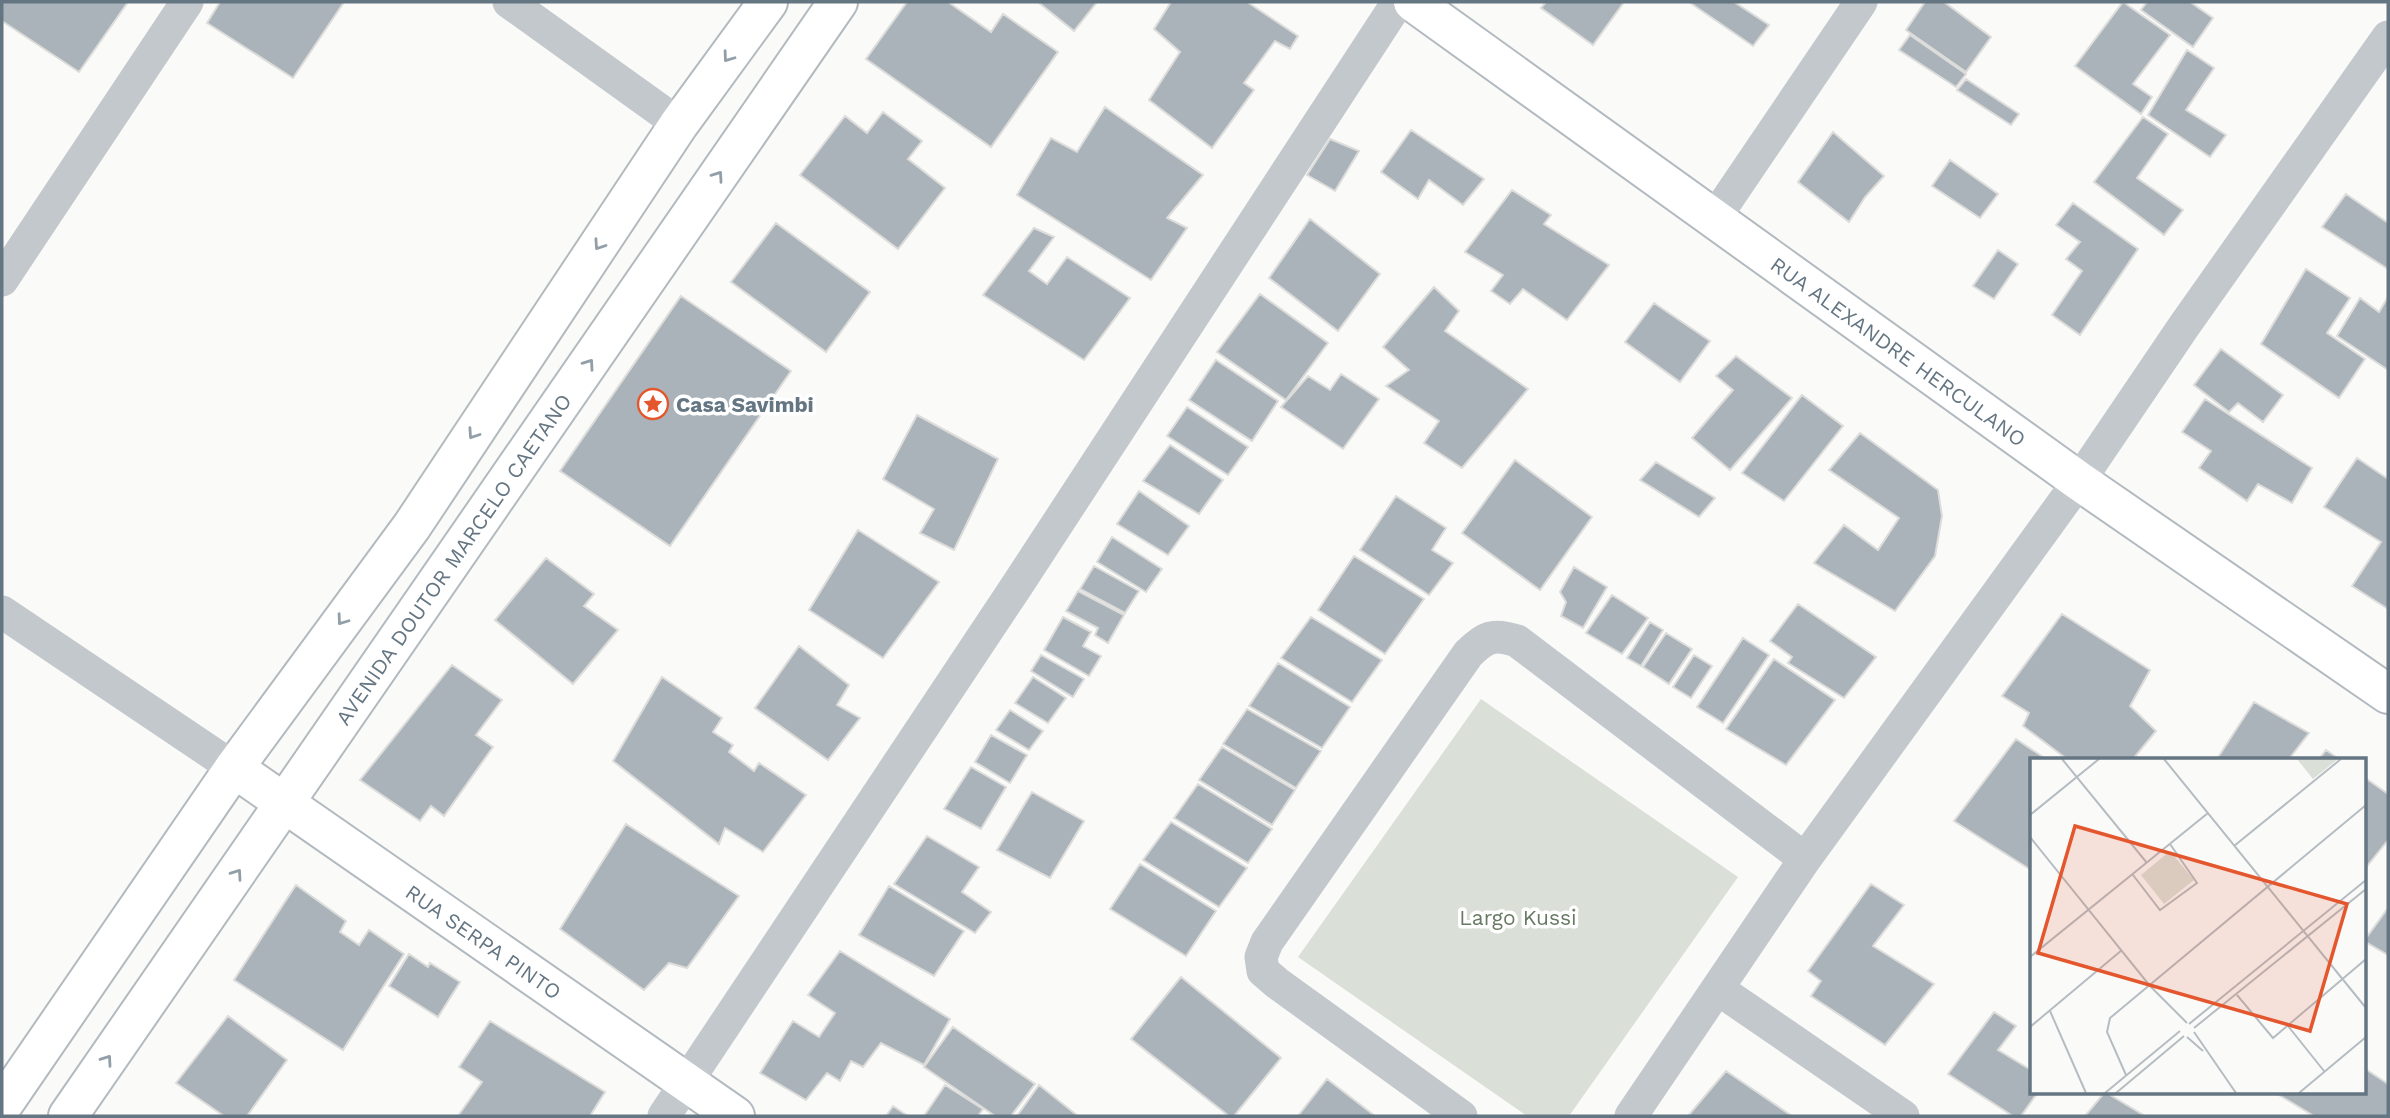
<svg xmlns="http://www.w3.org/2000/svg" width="2390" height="1118" viewBox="0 0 2390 1118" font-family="'Work Sans',sans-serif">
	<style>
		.green { fill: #dadfd7 }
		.building { fill: #aab3b9; stroke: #dcdcda; stroke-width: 2 }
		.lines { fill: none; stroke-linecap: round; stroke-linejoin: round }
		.secondary-casing { stroke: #b3babf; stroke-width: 42 }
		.street { stroke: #c3c8cc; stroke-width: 33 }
		.secondary { stroke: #fff; stroke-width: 38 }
		.oneway { stroke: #939fa8 }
		.labels { text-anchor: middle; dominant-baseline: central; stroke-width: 7; stroke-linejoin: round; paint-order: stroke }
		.street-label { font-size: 21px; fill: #657683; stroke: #fff }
		.poi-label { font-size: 21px; font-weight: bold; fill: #657683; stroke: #fff; text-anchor: start }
		.park-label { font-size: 21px; fill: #687a64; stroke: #fff }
		.inset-road { fill: none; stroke: #b5bdc2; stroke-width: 2 }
		.view { fill: #e4572e; fill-opacity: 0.15; stroke: #e4572e; stroke-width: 3.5 }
		.inset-edge { fill: none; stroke: #657683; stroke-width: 3.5 }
	</style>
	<rect width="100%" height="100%" fill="#fafaf8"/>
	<path class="green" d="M 1481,699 L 1738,877 L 1569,1116 L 1527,1116 L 1298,957 Z"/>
	<path class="building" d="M 2,2 L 128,2 L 79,72 L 2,21 Z
		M 220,2 L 344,2 L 293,78 L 207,23 Z
		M 907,2 L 948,2 L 991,32 L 1003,14 L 1058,52 L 991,147 L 866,59 Z
		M 1038,2 L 1097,2 L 1074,31 Z
		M 1171,2 L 1247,2 L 1298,36 L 1290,49 L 1275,41 L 1244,83 L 1254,90 L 1212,148 L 1149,100 L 1180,52 L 1154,29 Z
		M 1546,2 L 1624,2 L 1593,45 L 1541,8 Z
		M 1689,2 L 1734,2 L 1769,25 L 1753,46 Z
		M 1925,2 L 1944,2 L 1991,37 L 1966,72 L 1906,30 Z
		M 2123,2 L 2170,35 L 2133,84 L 2152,97 L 2141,114 L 2075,66 Z
		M 2147,2 L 2190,2 L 2213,18 L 2193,47 L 2141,10 Z
		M 1910,35 L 1966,74 L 1956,87 L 1899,50 Z
		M 2187,50 L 2214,68 L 2186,110 L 2226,135 L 2210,157 L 2148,115 Z
		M 1966,79 L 2019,114 L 2011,125 L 1957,90 Z
		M 1105,107 L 1203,175 L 1167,218 L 1187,228 L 1151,280 L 1017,195 L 1051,138 L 1077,152 Z
		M 883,112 L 922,141 L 908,159 L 945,188 L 898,249 L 800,175 L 845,116 L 867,133 Z
		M 2143,117 L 2168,134 L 2137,178 L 2183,210 L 2164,235 L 2094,182 Z
		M 1411,130 L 1484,179 L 1463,205 L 1429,180 L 1418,199 L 1381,172 Z
		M 1833,132 L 1884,176 L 1865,197 L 1849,222 L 1798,182 Z
		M 1330,139 L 1359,151 L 1335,191 L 1307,175 Z
		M 1950,160 L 1998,194 L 1980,218 L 1932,186 Z
		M 1512,190 L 1551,215 L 1544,224 L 1609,265 L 1567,320 L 1523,289 L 1510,304 L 1491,291 L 1503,275 L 1465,252 Z
		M 2346,194 L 2388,223 L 2388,269 L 2322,227 Z
		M 2073,203 L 2138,249 L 2080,335 L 2052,315 L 2082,271 L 2066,259 L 2080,242 L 2056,225 Z
		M 1310,219 L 1380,274 L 1338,331 L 1269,278 Z
		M 776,223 L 870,292 L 826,352 L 731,282 Z
		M 1034,228 L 1054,237 L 1029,271 L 1047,284 L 1067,257 L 1130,298 L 1084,360 L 983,295 Z
		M 1998,250 L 2018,264 L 1994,299 L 1973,286 Z
		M 2306,269 L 2350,298 L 2327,333 L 2365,359 L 2339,398 L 2261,344 Z
		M 1434,287 L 1459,311 L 1445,331 L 1528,389 L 1462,468 L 1424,443 L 1439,421 L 1386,386 L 1409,370 L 1383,347 Z
		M 1260,294 L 1328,343 L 1286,400 L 1217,352 Z
		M 681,296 L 791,371 L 670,546 L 560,471 Z
		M 2388,297 L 2388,370 L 2337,336 L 2360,298 L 2379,312 Z
		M 1654,303 L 1710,341 L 1680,382 L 1625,342 Z
		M 2221,349 L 2283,395 L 2263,422 L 2238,403 L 2229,412 L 2194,385 Z
		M 1736,356 L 1792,398 L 1730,470 L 1692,438 L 1733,390 L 1716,376 Z
		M 1216,360 L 1278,401 L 1252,441 L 1189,400 Z
		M 1341,374 L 1379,399 L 1343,449 L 1281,407 L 1308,376 L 1330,390 Z
		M 1802,395 L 1843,426 L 1784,501 L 1742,473 Z
		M 2205,399 L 2312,468 L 2292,503 L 2258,484 L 2247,501 L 2199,468 L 2211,451 L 2182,432 Z
		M 1187,407 L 1248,447 L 1228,475 L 1167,436 Z
		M 917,415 L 998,459 L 954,550 L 920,533 L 934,509 L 883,479 Z
		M 1860,433 L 1938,490 L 1942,516 L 1935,556 L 1895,611 L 1814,563 L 1844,525 L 1878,550 L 1899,518 L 1829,470 Z
		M 1170,445 L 1223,480 L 1199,514 L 1143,481 Z
		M 2357,458 L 2388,479 L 2388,609 L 2352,586 L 2381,542 L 2324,507 Z
		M 1515,460 L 1592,517 L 1540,590 L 1462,533 Z
		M 1656,462 L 1715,498 L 1699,517 L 1640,480 Z
		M 1139,491 L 1189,526 L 1168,555 L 1117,524 Z
		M 1396,496 L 1446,528 L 1432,550 L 1453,563 L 1429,595 L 1360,550 Z
		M 858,530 L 939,582 L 883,658 L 809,610 Z
		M 1112,537 L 1162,569 L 1146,592 L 1097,562 Z
		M 1354,556 L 1424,599 L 1385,654 L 1318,610 Z
		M 546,558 L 594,594 L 584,606 L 618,630 L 573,684 L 495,620 Z
		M 1094,566 L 1139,591 L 1125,613 L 1080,589 Z
		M 1574,567 L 1607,587 L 1583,628 L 1561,616 L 1566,602 L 1560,592 Z
		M 1078,591 L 1124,615 L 1108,643 L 1095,635 L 1098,628 L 1066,611 Z
		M 1612,595 L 1648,618 L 1622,654 L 1586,633 Z
		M 1798,604 L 1876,657 L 1844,698 L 1788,663 L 1792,657 L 1770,641 Z
		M 2062,614 L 2150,670 L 2130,706 L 2156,731 L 2133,759 L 2067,759 L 2023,726 L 2029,713 L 2002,696 Z
		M 1063,617 L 1091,632 L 1083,646 L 1101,656 L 1089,676 L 1044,650 Z
		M 1311,617 L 1382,660 L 1352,702 L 1281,658 Z
		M 1650,622 L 1663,630 L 1641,666 L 1627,658 Z
		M 1666,633 L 1692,649 L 1669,684 L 1643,667 Z
		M 1743,638 L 1769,655 L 1723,723 L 1697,707 Z
		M 799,646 L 849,685 L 837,705 L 860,718 L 828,760 L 755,708 Z
		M 1041,655 L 1084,679 L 1073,697 L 1031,671 Z
		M 1694,655 L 1712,666 L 1691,698 L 1673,687 Z
		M 1774,659 L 1835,700 L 1786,765 L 1726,729 Z
		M 1278,663 L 1350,707 L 1322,748 L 1249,706 Z
		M 452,665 L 502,700 L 476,735 L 493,747 L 444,816 L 431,806 L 420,821 L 360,780 Z
		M 662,677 L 722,718 L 713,732 L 733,745 L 729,752 L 754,771 L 759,763 L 806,795 L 763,852 L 725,828 L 719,844 L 613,761 Z
		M 1033,677 L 1066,698 L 1048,723 L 1015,703 Z
		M 2254,702 L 2309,733 L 2289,759 L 2217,759 Z
		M 1247,709 L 1321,751 L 1296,788 L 1223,744 Z
		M 1010,710 L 1043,731 L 1029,750 L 996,730 Z
		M 991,735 L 1027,755 L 1010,783 L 975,762 Z
		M 2016,739 L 2046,759 L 2031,759 L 2031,870 L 1954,821 Z
		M 1222,747 L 1295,790 L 1272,825 L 1199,780 Z
		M 2326,750 L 2339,759 L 2319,759 Z
		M 971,767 L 1006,787 L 981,829 L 944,809 Z
		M 2364,777 L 2388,794 L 2388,840 L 2364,870 Z
		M 1198,784 L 1272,829 L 1248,863 L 1174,818 Z
		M 1032,792 L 1084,821 L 1050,878 L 997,850 Z
		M 1171,822 L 1247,868 L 1219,907 L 1143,860 Z
		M 626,824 L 739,896 L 687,968 L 669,963 L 644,990 L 560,929 Z
		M 927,836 L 979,867 L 962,892 L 991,912 L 975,933 L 894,884 Z
		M 1140,864 L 1216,911 L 1186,956 L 1110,909 Z
		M 1871,884 L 1904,905 L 1873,946 L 1934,984 L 1885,1045 L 1811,996 L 1821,981 L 1808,971 Z
		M 296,885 L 346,921 L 340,932 L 359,945 L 369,930 L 404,954 L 343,1050 L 234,980 Z
		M 889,886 L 964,931 L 934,976 L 859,935 Z
		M 2388,908 L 2388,955 L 2364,941 Z
		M 840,951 L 950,1019 L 924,1065 L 881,1043 L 863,1067 L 851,1061 L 840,1081 L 827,1073 L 806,1100 L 760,1073 L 793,1021 L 819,1037 L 835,1013 L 808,995 Z
		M 409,954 L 428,967 L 430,963 L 460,982 L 438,1017 L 389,986 Z
		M 1181,977 L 1281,1058 L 1234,1116 L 1229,1116 L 1131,1039 Z
		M 1994,1012 L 2016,1026 L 1998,1050 L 2031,1070 L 2031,1092 L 2038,1092 L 2021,1116 L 2013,1116 L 1948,1074 Z
		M 228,1016 L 287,1060 L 247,1116 L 224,1116 L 176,1083 Z
		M 490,1021 L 605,1092 L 590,1116 L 458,1116 L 482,1082 L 459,1067 Z
		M 953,1027 L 1035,1084 L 1011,1116 L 995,1116 L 924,1067 Z
		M 2364,1068 L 2388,1084 L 2388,1116 L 2314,1116 L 2274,1092 L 2364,1092 Z
		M 1726,1071 L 1792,1116 L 1688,1116 Z
		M 1327,1079 L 1375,1116 L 1298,1116 Z
		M 945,1085 L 983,1109 L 978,1116 L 924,1116 Z
		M 1039,1085 L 1078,1116 L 1017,1116 Z
		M 2105,1092 L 2145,1116 L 2085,1116 Z
		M 893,1106 L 908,1116 L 886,1116 Z"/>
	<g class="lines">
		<g class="secondary-casing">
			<g id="secondary">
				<path id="s1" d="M 1413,2 L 2079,481 L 2388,694"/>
				<path id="s2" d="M 234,768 L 735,1116"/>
				<path d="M 2,1106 L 234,768 L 412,526 L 679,124 L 768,2"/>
				<path id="s3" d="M 68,1116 L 838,2"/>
			</g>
		</g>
		<path class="street" d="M 509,2 L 679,124
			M 1714,219 L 1861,2
			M 2,280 L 187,2
			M 2,612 L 234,768
			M 1718,989 L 1903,1116
			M 664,1116 L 1016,587 L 1398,2
			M 1461,1116 L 1277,983 L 1263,971 L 1261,957 L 1267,942 L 1468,654 C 1485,637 1493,633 1517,641 L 1805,859
			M 1631,1116 L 1805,859 L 2079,481 L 2184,326 L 2388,37"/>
		<use href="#secondary" class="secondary"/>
	</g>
	<defs><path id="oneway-chevron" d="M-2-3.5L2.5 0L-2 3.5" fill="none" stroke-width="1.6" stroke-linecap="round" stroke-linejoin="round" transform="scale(1.75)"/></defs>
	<g class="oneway">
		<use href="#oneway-chevron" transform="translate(728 57) rotate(126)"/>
		<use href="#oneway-chevron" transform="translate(718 176) rotate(-55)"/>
		<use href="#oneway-chevron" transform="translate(599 245) rotate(124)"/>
		<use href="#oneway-chevron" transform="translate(589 364) rotate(-55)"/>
		<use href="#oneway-chevron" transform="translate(473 434) rotate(124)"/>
		<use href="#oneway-chevron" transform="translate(342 620) rotate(126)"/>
		<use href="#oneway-chevron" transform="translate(237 874) rotate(-55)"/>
		<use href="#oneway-chevron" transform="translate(107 1060) rotate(-55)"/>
	</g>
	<defs>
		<g id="sight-ring" transform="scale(1.575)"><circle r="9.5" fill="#fff" stroke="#e4572e" stroke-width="1.5"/><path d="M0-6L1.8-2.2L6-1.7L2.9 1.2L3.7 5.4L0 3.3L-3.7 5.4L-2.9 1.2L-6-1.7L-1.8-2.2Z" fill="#e4572e"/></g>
	</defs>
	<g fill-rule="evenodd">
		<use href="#sight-ring" x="653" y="404"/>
	</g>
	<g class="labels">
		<g class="street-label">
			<text stroke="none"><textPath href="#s1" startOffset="598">RUA ALEXANDRE HERCULANO</textPath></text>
			<text stroke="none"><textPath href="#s3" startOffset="677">AVENIDA DOUTOR MARCELO CAETANO</textPath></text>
			<text stroke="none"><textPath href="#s2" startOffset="304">RUA SERPA PINTO</textPath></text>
		</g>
		<g class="poi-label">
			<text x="676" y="404">Casa Savimbi</text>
		</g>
		<g class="park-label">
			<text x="1518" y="917">Largo Kussi</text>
		</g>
	</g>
	<g transform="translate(2030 758)">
		<rect width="336" height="336" fill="#fafaf8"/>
		<path d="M 267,1 L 308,1 L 283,21 ZM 140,93 L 164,122 L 134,146 L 111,117 Z" fill="#dadfd7"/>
		<path class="inset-road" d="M 32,1 L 117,105M 134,1 L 336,250M 0,57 L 69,1M 0,79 L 120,228 L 157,265M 204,88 L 311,1M 103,117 L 130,152 L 167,125 L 140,86M 0,199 L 178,55M 207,237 L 243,280 L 336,201M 20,253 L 56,335M 159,266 L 336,122M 258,268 L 294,313M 0,269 L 92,192M 164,270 L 336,131M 164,274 L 206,335M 157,279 L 173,293M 96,317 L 77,274 L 80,260 L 336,47M 75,335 L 150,273M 86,335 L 154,278M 269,335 L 336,279"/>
		<path class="view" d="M 45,68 L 317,146 L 280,273 L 8,195 Z"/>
		<rect width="336" height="336" class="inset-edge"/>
	</g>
	<rect width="2390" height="1118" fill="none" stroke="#657683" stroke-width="7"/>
</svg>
